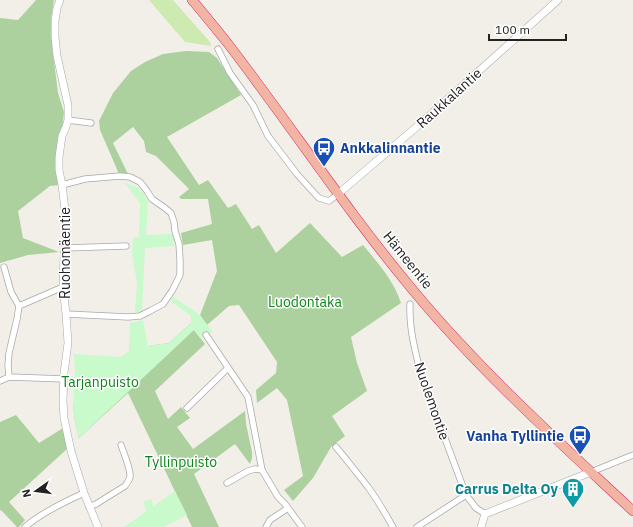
<svg xmlns="http://www.w3.org/2000/svg" width="633" height="527" viewBox="0 0 633 527" font-family="'IBM Plex Sans',sans-serif">
	<style>
		.grass { fill: #cdebb0 }
		.forest { fill: #add19e }
		.park { fill: #c8facc }
		.lines { fill: none; stroke-linecap: round; stroke-linejoin: round }
		.minor-casing { stroke: #a9a9a9; stroke-width: 7 }
		.tertiary-casing { stroke: #a9a9a9; stroke-width: 8 }
		.trunk-casing { stroke: #dc2a67; stroke-width: 10 }
		.minor { stroke: #fff; stroke-width: 5.5 }
		.tertiary { stroke: #fff; stroke-width: 7 }
		.trunk { stroke: #f2b4a3; stroke-width: 9 }
		.labels { text-anchor: middle; dominant-baseline: central; stroke-width: 3; stroke-linejoin: round; paint-order: stroke }
		.street-label { font-size: 14px; fill: #222; stroke: #fff }
		.transit-label { font-size: 14px; font-weight: bold; fill: #164399; stroke: #fff; text-anchor: start }
		.park-label { font-size: 14px; fill: #0c8416; stroke: #fff }
		.culture-label { font-size: 14px; font-weight: bold; fill: #0d838f; stroke: #fff; text-anchor: end }
	</style>
	<rect width="100%" height="100%" fill="#f2efe9"/>
	<path class="grass" d="M 149,0 L 173,0 L 210,42 L 211,46 L 185,42 Z"/>
	<path class="forest" d="M 36,0 L 54,0 L 51,19 L 52,45 L 58,93 L 64,112 L 63,123 L 58,144 L 59,185 L 50,186 L 18,211 L 23,238 L 59,252 L 28,255 L 0,263 L 0,18 L 18,20 Z
		M 186,51 L 209,52 L 217,58 L 241,95 L 167,137 L 199,185 L 208,180 L 228,208 L 236,204 L 252,229 L 259,225 L 276,253 L 310,223 L 342,257 L 363,245 C 378,263 394,281 401,303 L 351,337 L 357,363 L 367,391 L 332,416 L 345,436 L 331,447 L 313,478 L 293,501 L 284,490 L 303,476 L 287,400 L 277,388 L 257,403 L 256,390 L 276,373 L 277,362 L 239,305 L 229,306 L 207,325 L 200,315 L 217,271 L 212,240 L 183,245 L 181,233 L 212,224 L 208,199 L 181,199 L 179,197 L 189,189 L 156,156 L 146,152 L 144,141 L 133,127 L 113,143 L 128,174 L 119,174 L 100,130 L 99,121 L 113,93 L 131,71 L 145,62 L 163,54 Z
		M 191,323 L 194,330 L 205,344 L 155,391 L 168,419 L 181,407 L 190,418 L 177,427 L 193,449 L 245,411 L 246,424 L 252,452 L 252,458 L 250,464 L 235,444 L 194,474 L 219,527 L 192,527 L 128,393 L 79,438 L 75,422 L 73,404 L 88,395 L 148,346 L 169,343 Z
		M 16,415 L 39,443 L 63,428 L 67,449 L 9,502 L 25,520 L 19,527 L 17,527 L 1,510 L 0,511 L 0,422 Z"/>
	<path class="park" d="M 125,183 C 138,186 140,189 148,200 L 146,235 L 173,234 L 175,246 L 145,248 L 142,311 L 135,313 L 137,283 L 132,254 L 133,237 L 139,237 L 140,203 Z
		M 173,297 L 200,315 L 207,325 L 213,332 L 200,338 L 194,330 L 79,438 L 75,422 L 73,404 L 75,372 L 74,354 L 121,357 L 129,351 L 130,323 L 143,320 L 148,346 L 169,343 L 191,323 L 191,316 L 171,301 Z
		M 175,491 L 187,515 L 164,527 L 124,527 L 147,511 L 143,502 L 151,499 L 154,506 Z"/>
	<g class="lines">
		<g class="minor-casing">
			<path id="minor" d="M 218,49 L 230,73 L 253,105 L 268,136 L 297,174 L 316,195 L 319,198 L 329,201 L 338,194
				M 68,120 L 91,123
				M 62,185 L 85,179 L 120,176 L 130,177 L 140,182 L 147,191 L 152,199 L 165,208 L 171,213 L 174,222 L 175,231 L 179,244 L 180,260 L 180,275 L 172,291 L 163,304 L 150,311 L 140,316 L 128,317 L 66,314
				M 65,248 L 126,246
				M 4,267 L 11,292 L 19,306 L 17,319 L 9,353 L 8,365 L 9,377
				M 410,304 C 409,328 415,351 421,374 L 466,495 L 476,508 L 485,514
				M 19,306 L 63,287
				M 206,335 L 248,397 L 262,470 L 278,497 L 285,504 L 302,527
				M 0,381 L 9,377 L 64,379
				M 187,408 L 228,368
				M 336,447 C 347,460 357,473 368,487 C 377,499 385,513 393,527
				M 591,472 L 633,455
				M 227,483 L 248,471 L 255,469 L 262,470
				M 89,507 L 96,504 L 125,486 C 127,483 129,481 130,477 C 131,469 124,454 121,445
				M 25,527 C 41,513 64,502 84,493
				M 266,527 L 270,520 L 288,508
				M 417,527 L 466,495"/>
		</g>
		<g class="tertiary-casing">
			<path id="tertiary" d="M 60,0 L 57,8 L 55,21 L 55,37 L 57,56 L 68,105 L 68,120 L 66,127 L 62,136 L 59,157 L 59,170 L 62,185 L 66,218 L 67,234 L 64,255 L 63,287 L 66,314 L 68,343 L 64,373 L 63,400 L 64,418 L 71,451 L 84,493 L 98,527
				M 338,194 L 420,124 L 558,0
				M 481,527 L 485,514 L 591,472"/>
		</g>
		<g class="trunk-casing">
			<path id="trunk" d="M 192,0 C 205,15 217,30 229,45 C 291,126 347,211 412,289 C 479,370 557,440 633,511"/>
		</g>
		<use href="#minor" class="minor"/>
		<use href="#tertiary" class="tertiary"/>
		<use href="#trunk" class="trunk"/>
	</g>
	<defs>
		<g id="bus-pin" transform="scale(1.15)"><path d="M0 17L-7.5 6A9.5 9.5 0 1 1 7.5 6Z" fill="#1a4fb4" stroke="#fff"/><path d="M-5-6H5V4H4V6H2V4H-2V6H-4V4H-5ZM-3.5-4V0h7V-4ZM-3.5 1.2v1.5H-2V1.2ZM2 1.2v1.5H3.5V1.2Z" fill="#fff"/></g>
		<g id="building-pin" transform="scale(1.15)"><path d="M0 17L-7.5 6A9.5 9.5 0 1 1 7.5 6Z" fill="#0f9aa8" stroke="#fff"/><path d="M-4-6H4V6H1V3H-1V6H-4ZM-2.5-4.3h1.7v1.8h-1.7ZM.8-4.3h1.7v1.8H.8ZM-2.5-1h1.7V.8h-1.7ZM.8-1h1.7V.8H.8Z" fill="#fff"/></g>
	</defs>
	<g fill-rule="evenodd">
		<use href="#bus-pin" x="324" y="148"/>
		<use href="#bus-pin" x="580" y="436"/>
		<use href="#building-pin" x="573" y="489"/>
	</g>
	<g class="labels">
		<g class="street-label">
			<text transform="translate(449 98) rotate(-42)">Raukkalantie</text>
			<text transform="translate(65 253) rotate(-90)">Ruohomäentie</text>
			<text transform="translate(408 260) rotate(51)">Hämeentie</text>
			<text transform="translate(432 401) rotate(71)">Nuolemontie</text>
		</g>
		<g class="transit-label">
			<text x="340" y="148">Ankkalinnantie</text>
			<text x="564" y="436" text-anchor="end">Vanha Tyllintie</text>
		</g>
		<g class="park-label">
			<text x="305" y="302">Luodontaka</text>
			<text x="100" y="382">Tarjanpuisto</text>
			<text x="181" y="462">Tyllinpuisto</text>
		</g>
		<g class="culture-label">
			<text x="558" y="489">Carrus Delta Oy</text>
		</g>
	</g>
	<g transform="translate(36 491) rotate(256)" stroke="#ffffff" stroke-width="3" paint-order="stroke">
	<path d="M0-3L7 15L0 10L-7 15Z" fill="#222222"/>
	<text y="-6" font-size="11" font-weight="bold" text-anchor="middle" fill="#222222">N</text>
	</g>
	<path d="M489 34v6h77v-6" fill="none" stroke="#222222" stroke-width="2"/>
	<text x="495" y="34" font-size="12" fill="#222222" stroke="#ffffff" stroke-width="3" paint-order="stroke">100 m</text>
</svg>
